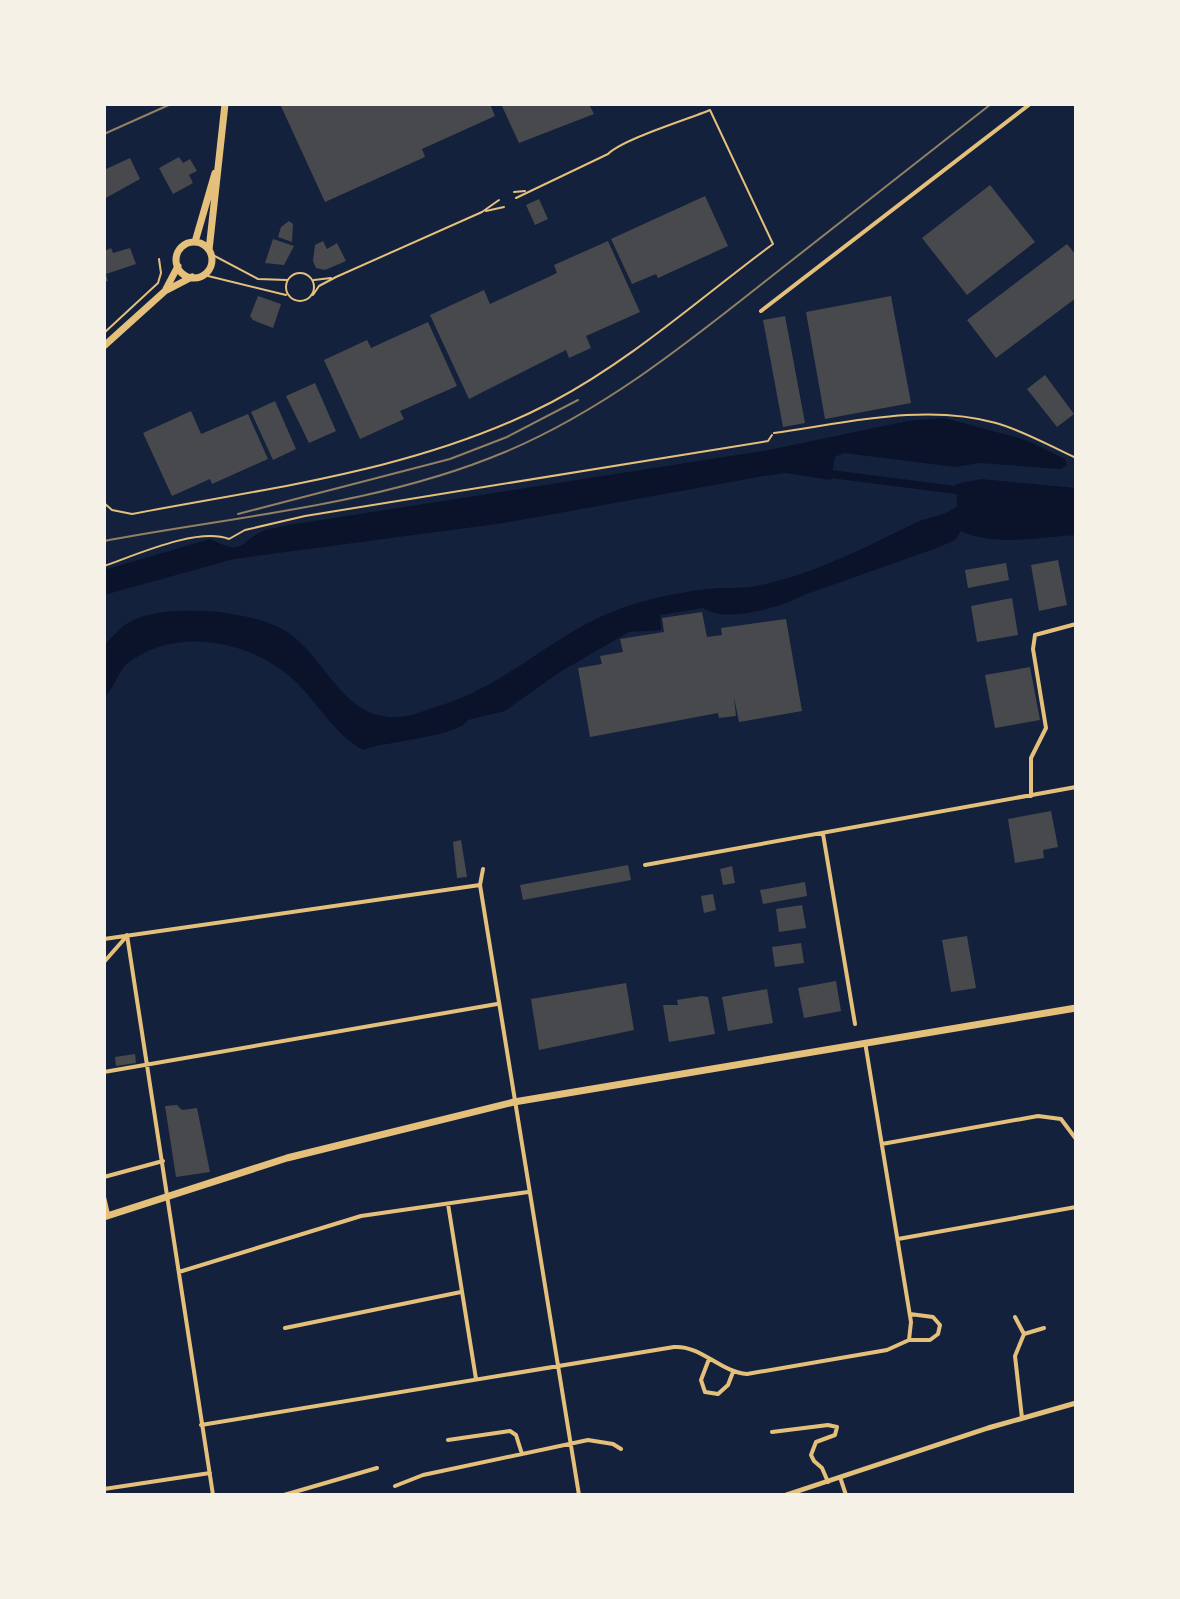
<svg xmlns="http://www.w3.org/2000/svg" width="1180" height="1599" viewBox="0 0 1180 1599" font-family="Karla,sans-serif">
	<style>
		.water { fill: #0b132b }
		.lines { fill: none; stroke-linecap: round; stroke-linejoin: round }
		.canal { stroke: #0b132b; stroke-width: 8 }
		.building { fill: #48494c }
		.path { stroke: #e5c07b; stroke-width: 2 }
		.service { stroke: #e5c07b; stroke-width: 2 }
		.minor { stroke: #e5c07b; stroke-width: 4 }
		.tertiary { stroke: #e5c07b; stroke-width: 5 }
		.primary { stroke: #e5c07b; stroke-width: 7 }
		.tram { stroke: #918062; stroke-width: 2 }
		.rail { stroke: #918062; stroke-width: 2 }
	</style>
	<rect width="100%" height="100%" fill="#14213d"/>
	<path class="water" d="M 944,418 L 1026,440 L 1065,459 L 1067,465 L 1061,469 L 979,463 L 955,467 L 844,453 L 835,457 L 831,480 L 786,473 L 764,476 L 504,523 L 234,559 L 104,595 L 104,570 L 210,539 C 245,556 236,544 263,531 C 271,528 281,527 289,525 L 769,450 L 907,421 Z
		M 981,479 L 1076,488 L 1076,535 C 1041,537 992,547 961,531 L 955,540 L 937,548 L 804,595 C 783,607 724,624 703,608 L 660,615 L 661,630 L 629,632 L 560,672 L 505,711 L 468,720 C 458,737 387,741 363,750 C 334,733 321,708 298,684 C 257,642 178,624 128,663 C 118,671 114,689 104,698 L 106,643 C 113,637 120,627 128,623 C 162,602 248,610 282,629 C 325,652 340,720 398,717 C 409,717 422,711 433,708 C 504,688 549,637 614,611 C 642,600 678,592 708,589 C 724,587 740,589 756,586 C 812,575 862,549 913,524 C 928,516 944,517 957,506 L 956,484 Z"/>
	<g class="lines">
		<path class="canal" d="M 823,473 L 964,491"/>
	</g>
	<path class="building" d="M 280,104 L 490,104 L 495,116 L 422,149 L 425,157 L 325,202 Z
		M 501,104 L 589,104 L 594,114 L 519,143 Z
		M 179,157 L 183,163 L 190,159 L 197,171 L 189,175 L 193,183 L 173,194 L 159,168 Z
		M 130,158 L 140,179 L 104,199 L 104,170 Z
		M 990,185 L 1035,242 L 967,295 L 922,238 Z
		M 705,196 L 728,246 L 658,278 L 656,274 L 632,284 L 611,239 Z
		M 539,199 L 548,219 L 535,225 L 526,205 Z
		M 289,221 L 293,224 L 292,242 L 278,237 L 281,227 Z
		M 273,239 L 294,246 L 284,265 L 265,263 Z
		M 323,241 L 327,249 L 337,243 L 346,261 L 325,270 L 316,268 L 313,261 L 315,245 Z
		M 608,241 L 640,312 L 586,336 L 591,348 L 569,358 L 566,350 L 469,399 L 430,315 L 484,290 L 490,304 L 557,273 L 554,265 Z
		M 1067,244 L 1076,255 L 1076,298 L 996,358 L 967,320 Z
		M 111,248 L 113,253 L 130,248 L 136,264 L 106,274 L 108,281 L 104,282 L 104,251 Z
		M 258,296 L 281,304 L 273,328 L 253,320 L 250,316 Z
		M 891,296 L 911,403 L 825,419 L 806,312 Z
		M 785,316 L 805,423 L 783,427 L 763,320 Z
		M 428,322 L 457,386 L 400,411 L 404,419 L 360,439 L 324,360 L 367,340 L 371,348 Z
		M 1045,375 L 1074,414 L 1057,427 L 1027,389 Z
		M 315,383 L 336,431 L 309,443 L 286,396 Z
		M 275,401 L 296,449 L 273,460 L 251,412 Z
		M 191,411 L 201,434 L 248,414 L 268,459 L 212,484 L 210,479 L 172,496 L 143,433 Z
		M 1058,560 L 1067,605 L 1039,611 L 1031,565 Z
		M 1006,563 L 1009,580 L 968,588 L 965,570 Z
		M 1012,598 L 1018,635 L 977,642 L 971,606 Z
		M 702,612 L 707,637 L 722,635 L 721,628 L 786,619 L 802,711 L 739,722 L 734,697 L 736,716 L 719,718 L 718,713 L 590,737 L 578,668 L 602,664 L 600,656 L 623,652 L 620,639 L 664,632 L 662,618 Z
		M 1030,667 L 1040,720 L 995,728 L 985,675 Z
		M 1051,811 L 1058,847 L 1043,850 L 1044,858 L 1015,863 L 1008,819 Z
		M 461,840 L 467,877 L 457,878 L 453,842 Z
		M 628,865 L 631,880 L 523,900 L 520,885 Z
		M 732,866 L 735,883 L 723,885 L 720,869 Z
		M 805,882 L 807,896 L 763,904 L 760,890 Z
		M 713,894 L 716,910 L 704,913 L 701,896 Z
		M 802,905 L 806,928 L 779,932 L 776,909 Z
		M 967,936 L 976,988 L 951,992 L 942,940 Z
		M 801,943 L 804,963 L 775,967 L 772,947 Z
		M 836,981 L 841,1011 L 804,1018 L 798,988 Z
		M 626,983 L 634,1030 L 539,1050 L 531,999 Z
		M 767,989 L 773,1023 L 728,1031 L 722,997 Z
		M 702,996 L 708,997 L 715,1034 L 669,1042 L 663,1005 L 678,1005 L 677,1000 Z
		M 135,1054 L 136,1063 L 116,1066 L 115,1057 Z
		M 177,1105 L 182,1110 L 197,1108 L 210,1172 L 176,1177 L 165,1106 Z"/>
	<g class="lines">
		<path class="path" d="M 104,333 L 158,283 L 161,273 L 159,259
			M 104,566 C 136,555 197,527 229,539 L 245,530 L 305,516 L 768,441 L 772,435"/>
		<path class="service" d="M 514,192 L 525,191
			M 486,211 L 504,207
			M 211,254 L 258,279 L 287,280
			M286 287a14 14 0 1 1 28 0a14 14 0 1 1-28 0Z
			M 204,275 L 286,295
			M 314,280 L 331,278
			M 313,295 L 319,286 L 336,277 L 482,212 L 499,200
			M 774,433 C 846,423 925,403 996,423 C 1024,431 1050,446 1076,458
			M 104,503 L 112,510 L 132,514 C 273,487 422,470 552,402 C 633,359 700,298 773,244 L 710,110 C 686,120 623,139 608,154 L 516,198"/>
		<path class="minor" d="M 761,311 L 1030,104
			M 1031,796 L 1031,758 L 1046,728 L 1033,649 L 1035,635 L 1076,624
			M 823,834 L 855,1024
			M 645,865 L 1076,787
			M 483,869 L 480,885 L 579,1495
			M 127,935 L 213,1495
			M 104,939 L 480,885
			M 104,962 L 126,937
			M 865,1042 L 911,1322 L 909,1340
			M 104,1072 L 497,1004
			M 882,1144 L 1038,1116 L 1061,1119 L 1076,1139
			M 104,1177 L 163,1161
			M 104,1197 L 108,1214
			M 448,1204 L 476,1379
			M 898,1239 L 1076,1207
			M 179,1272 L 361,1216 L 528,1192
			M 1015,1317 L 1024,1334
			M 285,1328 L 461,1292
			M 709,1359 L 701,1380 L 705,1392 L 718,1394 L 728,1385 L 733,1372
			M 1022,1418 L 1015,1356 L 1024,1334 L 1044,1328
			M 201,1425 L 674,1347 C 701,1345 720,1372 747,1374 L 887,1350 L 909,1340 L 930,1340 L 938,1334 L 940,1325 L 933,1317 L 910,1314
			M 772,1432 L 828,1425 L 837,1427 L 835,1435 L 816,1442 L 811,1455 L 814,1461 L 822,1468 L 828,1482
			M 448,1440 L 510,1431 L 516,1435 L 522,1454
			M 840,1477 L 846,1495
			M 395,1486 L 423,1475 L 588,1440 L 613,1444 L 621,1449
			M 104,1489 L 210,1473
			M 284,1495 L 377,1468"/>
		<path class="tertiary" d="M 786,1495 L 988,1428 L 1076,1403"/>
		<path class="primary" d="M 195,242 L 215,173
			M176 260a18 18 0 1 1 36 0a18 18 0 1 1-36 0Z
			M 209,250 L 225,104
			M 166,289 L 178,266
			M 104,346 L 165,291 L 192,277
			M 104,1217 L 287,1158 L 514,1102 L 1076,1008"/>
		<path class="tram" d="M 238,514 L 450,459 L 507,437 L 578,400"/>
		<path class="rail" d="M 104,134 L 171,104
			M 104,541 C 237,516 379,505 505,452 C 607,409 691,340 777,272 C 848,216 920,160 991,104"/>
	</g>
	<rect width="1180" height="1599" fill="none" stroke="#f6f1e7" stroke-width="212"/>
</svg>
